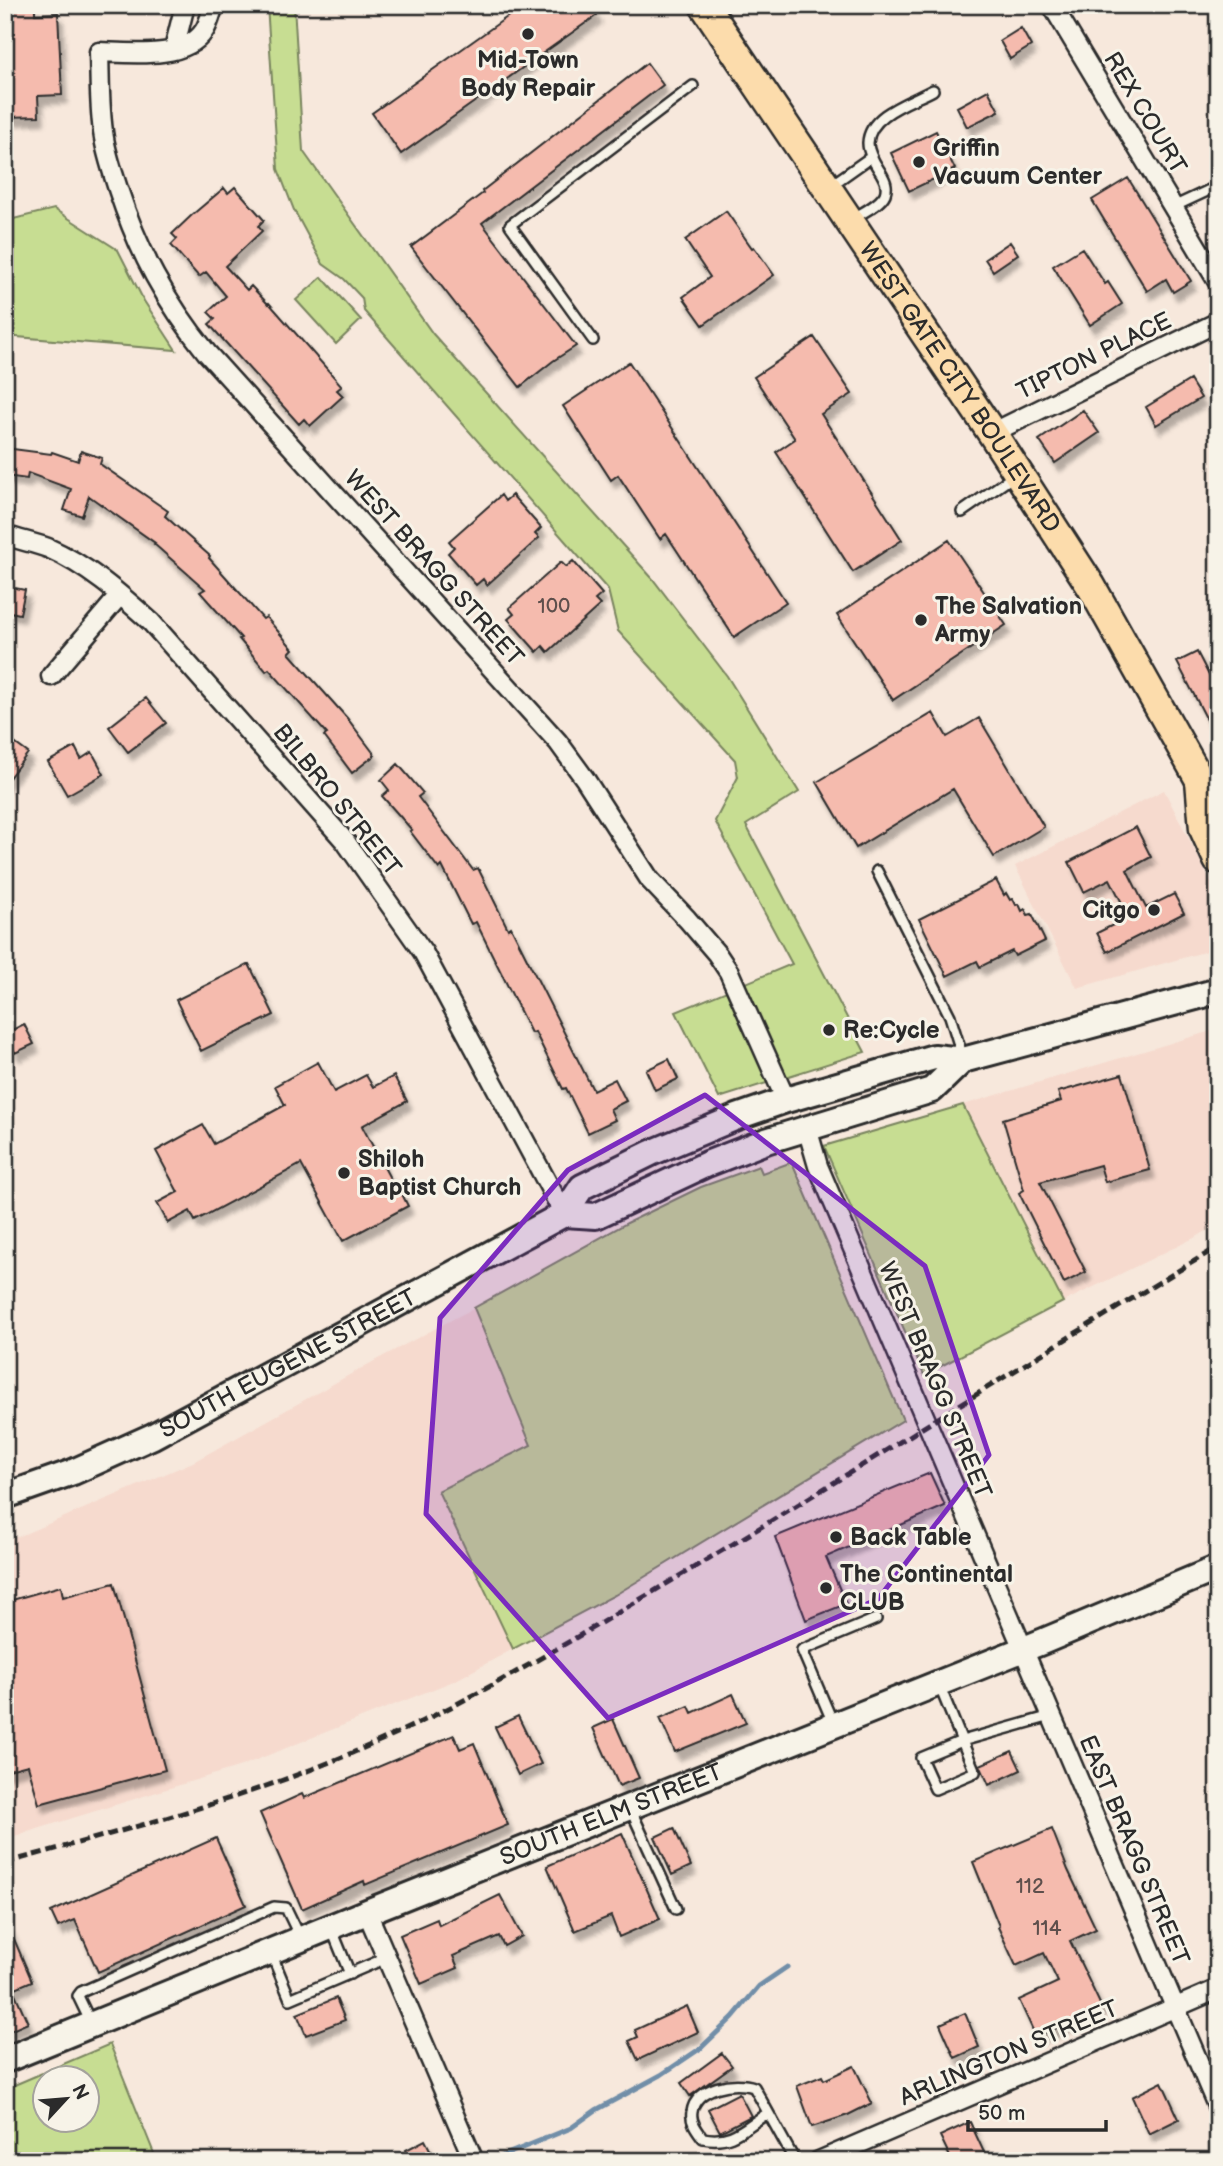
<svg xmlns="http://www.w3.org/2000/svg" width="1223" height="2166" viewBox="0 0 1223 2166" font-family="'Balsamiq Sans',sans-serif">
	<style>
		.built { fill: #f6dace }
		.green { fill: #c7dd92; stroke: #79845e; stroke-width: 2; fill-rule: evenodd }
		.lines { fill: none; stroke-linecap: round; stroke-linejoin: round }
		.stream { stroke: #718ea8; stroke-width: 5 }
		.building { fill: #f5bbae; stroke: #2b2b2b; stroke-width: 2; filter: url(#shadow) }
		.lane-casing { stroke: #2b2b2b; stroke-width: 14 }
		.street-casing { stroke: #2b2b2b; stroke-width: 23 }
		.secondary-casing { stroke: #2b2b2b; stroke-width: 30 }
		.primary-casing { stroke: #2b2b2b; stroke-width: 33 }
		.lane { stroke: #f7f3e8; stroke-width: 9 }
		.street { stroke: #f7f3e8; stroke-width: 18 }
		.secondary { stroke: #f7f3e8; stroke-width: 24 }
		.primary { stroke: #fcdcac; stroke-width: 28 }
		.rail { stroke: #2b2b2b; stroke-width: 5; stroke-dasharray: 10 5; stroke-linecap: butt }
		.marked { fill: #7b2cbf; fill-opacity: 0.2; stroke: #7b2cbf; stroke-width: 5; stroke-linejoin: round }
		.poi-dot { fill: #2b2b2b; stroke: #f7f3e8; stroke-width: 2.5 }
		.labels { text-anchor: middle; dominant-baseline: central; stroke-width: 6; stroke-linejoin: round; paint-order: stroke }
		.number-label { font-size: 21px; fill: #5e4f4c }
		.poi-label { font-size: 24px; font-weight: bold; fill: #2b2b2b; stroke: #f7f3e8; text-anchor: start }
		.street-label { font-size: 24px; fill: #2b2b2b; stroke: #f7f3e8 }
	</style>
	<defs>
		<filter id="shadow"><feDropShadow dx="4.5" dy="8" stdDeviation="2" flood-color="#0004"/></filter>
	</defs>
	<rect width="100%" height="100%" fill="#f7e8dc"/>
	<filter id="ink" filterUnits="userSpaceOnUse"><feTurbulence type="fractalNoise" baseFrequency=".0143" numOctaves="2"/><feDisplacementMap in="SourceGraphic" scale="14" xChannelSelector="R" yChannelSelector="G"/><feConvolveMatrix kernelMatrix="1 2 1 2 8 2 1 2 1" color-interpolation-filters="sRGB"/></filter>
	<g filter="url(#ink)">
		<path class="built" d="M 1164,790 L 1218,896 L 1218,948 L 1077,988 L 1015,866 Z
			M 1218,1029 L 1218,1224 L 1198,1236 L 1063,1302 L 963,1105 Z
			M 474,1308 L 531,1445 L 438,1491 L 513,1649 L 456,1680 L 241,1766 L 5,1839 L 5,1540 L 20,1536 L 193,1462 L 376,1360 Z"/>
		<path class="green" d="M 267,5 L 294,5 L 303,151 L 433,334 L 652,578 L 727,676 L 799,792 L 746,825 L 865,1052 L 719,1098 L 676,1012 L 792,964 L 715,821 L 738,777 L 735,760 L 618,631 L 608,590 L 364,311 L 362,298 L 344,279 L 323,264 L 294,210 L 278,169 Z
			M 54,209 L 118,250 L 144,301 L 176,350 L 5,336 L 5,221 Z
			M 322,277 L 361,320 L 336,344 L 296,300 Z
			M 963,1105 L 1063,1302 L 924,1375 L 824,1146 Z
			M 792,1162 L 903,1420 L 615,1595 L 513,1649 L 438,1491 L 531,1445 L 474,1308 L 627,1223 L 701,1187 L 759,1166 L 762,1173 Z
			M 110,2044 L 157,2161 L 5,2161 L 5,2089 ZM 88,2078 L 88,2120 L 46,2120 L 46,2078 Z"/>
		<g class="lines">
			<path class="stream" d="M 500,2157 L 571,2128 L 596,2110 L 661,2075 L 701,2048 L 733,2017 L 759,1986 L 787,1967"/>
		</g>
		<path class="building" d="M 5,5 L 35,5 L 35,14 L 58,13 L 62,95 L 38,96 L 39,116 L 8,117 L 7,97 L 5,97 Z
			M 524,5 L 590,5 L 597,15 L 401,154 L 372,113 Z
			M 1021,28 L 1031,46 L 1010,59 L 1000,41 Z
			M 647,63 L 663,85 L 482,223 L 576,346 L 553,361 L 520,387 L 411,247 L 483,193 L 482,191 Z
			M 988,90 L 999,111 L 967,127 L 957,107 Z
			M 936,131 L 955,169 L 909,191 L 891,153 Z
			M 1128,178 L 1191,281 L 1173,292 L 1166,279 L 1147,291 L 1092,200 Z
			M 235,187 L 264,220 L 258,226 L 262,231 L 225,266 L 247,290 L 251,286 L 268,304 L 269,303 L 342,386 L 337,390 L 343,396 L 310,426 L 304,419 L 299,424 L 209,324 L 215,319 L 208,312 L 226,296 L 206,272 L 199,277 L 171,245 L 177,239 L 172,234 L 192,215 L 224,188 L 228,193 Z
			M 726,211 L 752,248 L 754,247 L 774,275 L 703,325 L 683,297 L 710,277 L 685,240 Z
			M 1010,242 L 1018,254 L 993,271 L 985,259 Z
			M 1082,248 L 1105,284 L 1108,282 L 1122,304 L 1090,325 L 1053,266 Z
			M 814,337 L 852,394 L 821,414 L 902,540 L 853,572 L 776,452 L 795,439 L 754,377 Z
			M 629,362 L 786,602 L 734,637 L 666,534 L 660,539 L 618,475 L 611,480 L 563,406 Z
			M 1190,380 L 1201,398 L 1156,425 L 1146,407 Z
			M 1083,410 L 1099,433 L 1055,463 L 1039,440 Z
			M 5,448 L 51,454 L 52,452 L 78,461 L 81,451 L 102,458 L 100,464 L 168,511 L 165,516 L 210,556 L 209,558 L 263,619 L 266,617 L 293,649 L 289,653 L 347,718 L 375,755 L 352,773 L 324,736 L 327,734 L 269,669 L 266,671 L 239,639 L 241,638 L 200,592 L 205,589 L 154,544 L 155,543 L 89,496 L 82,516 L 64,510 L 71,489 L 28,473 L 27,479 L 5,476 Z
			M 501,495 L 505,501 L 512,495 L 541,528 L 535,534 L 539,538 L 487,585 L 483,579 L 476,585 L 448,553 L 454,547 L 449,541 Z
			M 949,540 L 1006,625 L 893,700 L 837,615 Z
			M 573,561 L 602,594 L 595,600 L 600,605 L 548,652 L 543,646 L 537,652 L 508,619 L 514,614 L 509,608 L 561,562 L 566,567 Z
			M 5,586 L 25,590 L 20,614 L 5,611 Z
			M 1197,652 L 1218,693 L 1218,741 L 1177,662 Z
			M 146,698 L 166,723 L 128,752 L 109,727 Z
			M 933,713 L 947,737 L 979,718 L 1044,827 L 994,857 L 953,789 L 856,848 L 817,782 Z
			M 5,736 L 28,753 L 5,783 Z
			M 75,747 L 81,759 L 92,752 L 104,774 L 67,795 L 48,762 Z
			M 398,764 L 423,793 L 418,797 L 473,870 L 478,868 L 508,929 L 511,927 L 593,1090 L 615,1079 L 626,1101 L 610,1109 L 615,1120 L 588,1133 L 566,1088 L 563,1089 L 535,1032 L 531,1033 L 476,922 L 471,924 L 442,866 L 439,869 L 410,831 L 412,830 L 382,796 L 389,790 L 381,780 Z
			M 1136,827 L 1151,857 L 1127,870 L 1146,908 L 1174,894 L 1184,913 L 1107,952 L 1097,933 L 1129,917 L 1110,879 L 1084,892 L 1069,862 Z
			M 996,880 L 1004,895 L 1006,893 L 1010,900 L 1013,899 L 1016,905 L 1019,904 L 1022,911 L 1025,909 L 1028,915 L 1032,914 L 1045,941 L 1015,956 L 1012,951 L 980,967 L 977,961 L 947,976 L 919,919 Z
			M 249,964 L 274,1015 L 201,1051 L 176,1000 Z
			M 24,1024 L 34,1044 L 15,1053 L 6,1033 Z
			M 669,1059 L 678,1079 L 655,1090 L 646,1070 Z
			M 318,1062 L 334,1092 L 366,1075 L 373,1087 L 394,1076 L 407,1101 L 362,1126 L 393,1184 L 396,1182 L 408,1206 L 343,1241 L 301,1164 L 195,1221 L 190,1211 L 168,1223 L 157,1203 L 178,1192 L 156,1151 L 203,1125 L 214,1144 L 285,1105 L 275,1086 Z
			M 1122,1074 L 1150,1170 L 1105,1182 L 1100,1165 L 1040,1182 L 1086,1272 L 1064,1283 L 1019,1193 L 1024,1190 L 1003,1119 L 1061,1101 L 1058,1092 Z
			M 930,1473 L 945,1506 L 826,1557 L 846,1604 L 806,1620 L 775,1537 Z
			M 114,1583 L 165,1770 L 39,1804 L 28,1765 L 5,1771 L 5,1602 L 61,1586 L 63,1597 Z
			M 733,1694 L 746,1723 L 675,1752 L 660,1718 L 689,1706 L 692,1713 Z
			M 518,1716 L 541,1764 L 518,1775 L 495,1727 Z
			M 613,1719 L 639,1778 L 619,1786 L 593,1728 Z
			M 454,1735 L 460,1749 L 474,1743 L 508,1825 L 365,1885 L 364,1881 L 302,1909 L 260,1813 L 302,1794 L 304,1798 Z
			M 1012,1751 L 1021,1770 L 989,1785 L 980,1765 Z
			M 674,1828 L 691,1866 L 672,1875 L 655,1837 Z
			M 1052,1829 L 1068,1870 L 1096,1929 L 1070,1941 L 1102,2008 L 1036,2037 L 1019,2000 L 1058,1982 L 1044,1953 L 1016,1966 L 998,1927 L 999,1926 L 973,1862 Z
			M 622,1833 L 660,1919 L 619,1937 L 611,1916 L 575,1931 L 547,1866 Z
			M 216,1838 L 246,1905 L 98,1972 L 75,1920 L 58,1927 L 51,1912 Z
			M 500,1895 L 522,1936 L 504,1946 L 499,1936 L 453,1956 L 458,1968 L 421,1984 L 400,1935 L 437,1919 L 439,1925 Z
			M 5,1918 L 32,1981 L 13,1989 L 28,2023 L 5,2033 Z
			M 336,1998 L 345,2020 L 306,2035 L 297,2014 Z
			M 687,2006 L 698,2032 L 638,2060 L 629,2041 L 638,2037 L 635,2030 Z
			M 965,2013 L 979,2047 L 955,2058 L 940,2024 Z
			M 722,2053 L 732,2066 L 690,2096 L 681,2083 Z
			M 854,2066 L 872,2103 L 848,2115 L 812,2127 L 797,2086 L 822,2076 L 824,2080 Z
			M 1162,2082 L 1179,2119 L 1149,2134 L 1132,2097 Z
			M 739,2093 L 751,2116 L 720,2132 L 708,2109 Z
			M 970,2122 L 988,2161 L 952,2161 L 940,2136 Z
			M 425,2140 L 436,2161 L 411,2161 L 406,2150 Z"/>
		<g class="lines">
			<g class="lane-casing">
				<path id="lane" d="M 830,186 L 871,157
					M 1173,207 L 1218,186
					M 851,220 C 861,213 880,205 885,194 C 888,186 885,180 881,173 C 876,165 868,154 868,143 C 869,114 911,102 933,90
					M 593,340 L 510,225 L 693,86
					M 962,512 L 1015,475
					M 877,871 L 950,1016 L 963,1058
					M 940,1687 L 962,1741 L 921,1758 L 935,1789 L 975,1772 L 962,1741 L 1051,1716
					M 833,1723 L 802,1650 L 876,1619
					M 630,1808 L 676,1909
					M 332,1930 L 350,1974
					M 271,1953 L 290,1999 L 386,1958
					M 91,2023 L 78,1996 L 81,1992 L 274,1907 L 286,1908 L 300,1937
					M 768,2113 C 745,2127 733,2144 703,2138 C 698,2131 690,2122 692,2112 C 695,2087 735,2080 754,2087 L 795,2161"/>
			</g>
			<g class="street-casing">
				<path id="street" d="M 214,5 C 211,13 209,24 204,31 C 185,60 130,53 99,52 C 100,80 99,110 104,138 C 107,156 113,173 118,189 C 139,253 165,301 207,353 L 558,742 L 585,779 L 650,880 L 687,919 L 717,954 L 729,972 L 786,1100
					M 1052,5 L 1218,282
					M 174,49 L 185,5
					M 992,433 L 1218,322
					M 5,535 C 19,540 34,543 48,548 C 87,565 120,594 151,622 L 345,841 L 423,952 L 564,1214
					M 51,676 L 120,595
					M 807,1128 L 818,1166 L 1218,2108
					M 367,1912 L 474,2161
					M 819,2161 L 1218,1989"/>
			</g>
			<g class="secondary-casing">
				<g id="secondary">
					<path d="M 564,1214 L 596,1216 L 707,1164 L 766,1141 L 932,1090 L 963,1060"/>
					<path id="s1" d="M 5,1496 L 73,1472 L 153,1436 L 564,1214 L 582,1187 L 651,1153 L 737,1117 L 786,1100 L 934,1057 L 963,1060 L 1218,991"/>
					<path id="s2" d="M 5,2060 L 367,1912 L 1044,1641 L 1218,1568"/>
				</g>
			</g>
			<g class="primary-casing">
				<g id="primary">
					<path id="s3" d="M 704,5 L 992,433 L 1091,586 L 1200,780 L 1218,797"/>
					<path d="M 1200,780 L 1204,829 L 1218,860"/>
				</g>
			</g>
			<use href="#lane" class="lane"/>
			<use href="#street" class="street"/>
			<use href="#secondary" class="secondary"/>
			<use href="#primary" class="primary"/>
			<path class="rail" d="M 5,1863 C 131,1828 258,1796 377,1742 C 478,1698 572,1640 666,1584 C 852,1474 1033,1357 1218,1247"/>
		</g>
	</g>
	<path class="marked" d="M 705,1095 L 925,1266 L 989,1455 L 878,1599 L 608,1718 L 426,1514 L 440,1318 L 568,1170 Z"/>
	<g class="poi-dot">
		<circle cx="528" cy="34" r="7"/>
		<circle cx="919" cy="162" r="7"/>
		<circle cx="921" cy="620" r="7"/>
		<circle cx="1154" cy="910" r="7"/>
		<circle cx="829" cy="1030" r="7"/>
		<circle cx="344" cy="1173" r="7"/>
		<circle cx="836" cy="1537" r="7"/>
		<circle cx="826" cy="1588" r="7"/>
	</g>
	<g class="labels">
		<g class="number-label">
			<text x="554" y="606">100</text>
			<text x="1030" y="1886">112</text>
			<text x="1047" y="1928">114</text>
		</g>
		<g class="poi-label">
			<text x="528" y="60" text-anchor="middle">Mid-Town<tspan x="528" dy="28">Body Repair</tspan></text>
			<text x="933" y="148">Griffin<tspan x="933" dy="28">Vacuum Center</tspan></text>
			<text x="935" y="606">The Salvation<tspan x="935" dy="28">Army</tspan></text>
			<text x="1140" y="910" text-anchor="end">Citgo</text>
			<text x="843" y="1030">Re:Cycle</text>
			<text x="358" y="1159">Shiloh<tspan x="358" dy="28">Baptist Church</tspan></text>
			<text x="850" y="1537">Back Table</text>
			<text x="840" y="1574">The Continental<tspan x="840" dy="28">CLUB</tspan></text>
		</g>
		<g class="street-label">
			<text transform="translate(1145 113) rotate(59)">REX COURT</text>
			<text transform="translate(1094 356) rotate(-26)">TIPTON PLACE</text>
			<text stroke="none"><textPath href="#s3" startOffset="460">WEST GATE CITY BOULEVARD</textPath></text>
			<text transform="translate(434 568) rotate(48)">WEST BRAGG STREET</text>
			<text transform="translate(337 800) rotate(51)">BILBRO STREET</text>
			<text stroke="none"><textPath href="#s1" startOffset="313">SOUTH EUGENE STREET</textPath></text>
			<text transform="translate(935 1380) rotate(67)">WEST BRAGG STREET</text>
			<text stroke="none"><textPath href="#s2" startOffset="654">SOUTH ELM STREET</textPath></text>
			<text transform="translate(1134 1850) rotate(67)">EAST BRAGG STREET</text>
			<text transform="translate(1009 2053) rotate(-23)">ARLINGTON STREET</text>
		</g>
	</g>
	<rect width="1223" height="2166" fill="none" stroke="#f7f3e8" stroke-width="28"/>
	<rect x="14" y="14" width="1195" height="2138" fill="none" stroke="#2b2b2b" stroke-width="2.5" filter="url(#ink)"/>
	<g transform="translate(66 2099) rotate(64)"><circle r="33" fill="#f7f3e8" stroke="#a5a39c" stroke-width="2"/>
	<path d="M0-5L12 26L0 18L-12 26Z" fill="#2b2b2b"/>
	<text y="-10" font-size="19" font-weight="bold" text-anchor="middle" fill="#2b2b2b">N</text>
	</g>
	<path d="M968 2120v10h138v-10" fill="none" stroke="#2b2b2b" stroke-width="3.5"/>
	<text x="978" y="2120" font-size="21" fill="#2b2b2b" stroke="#f7f3e8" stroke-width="5" paint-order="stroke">50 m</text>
</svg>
